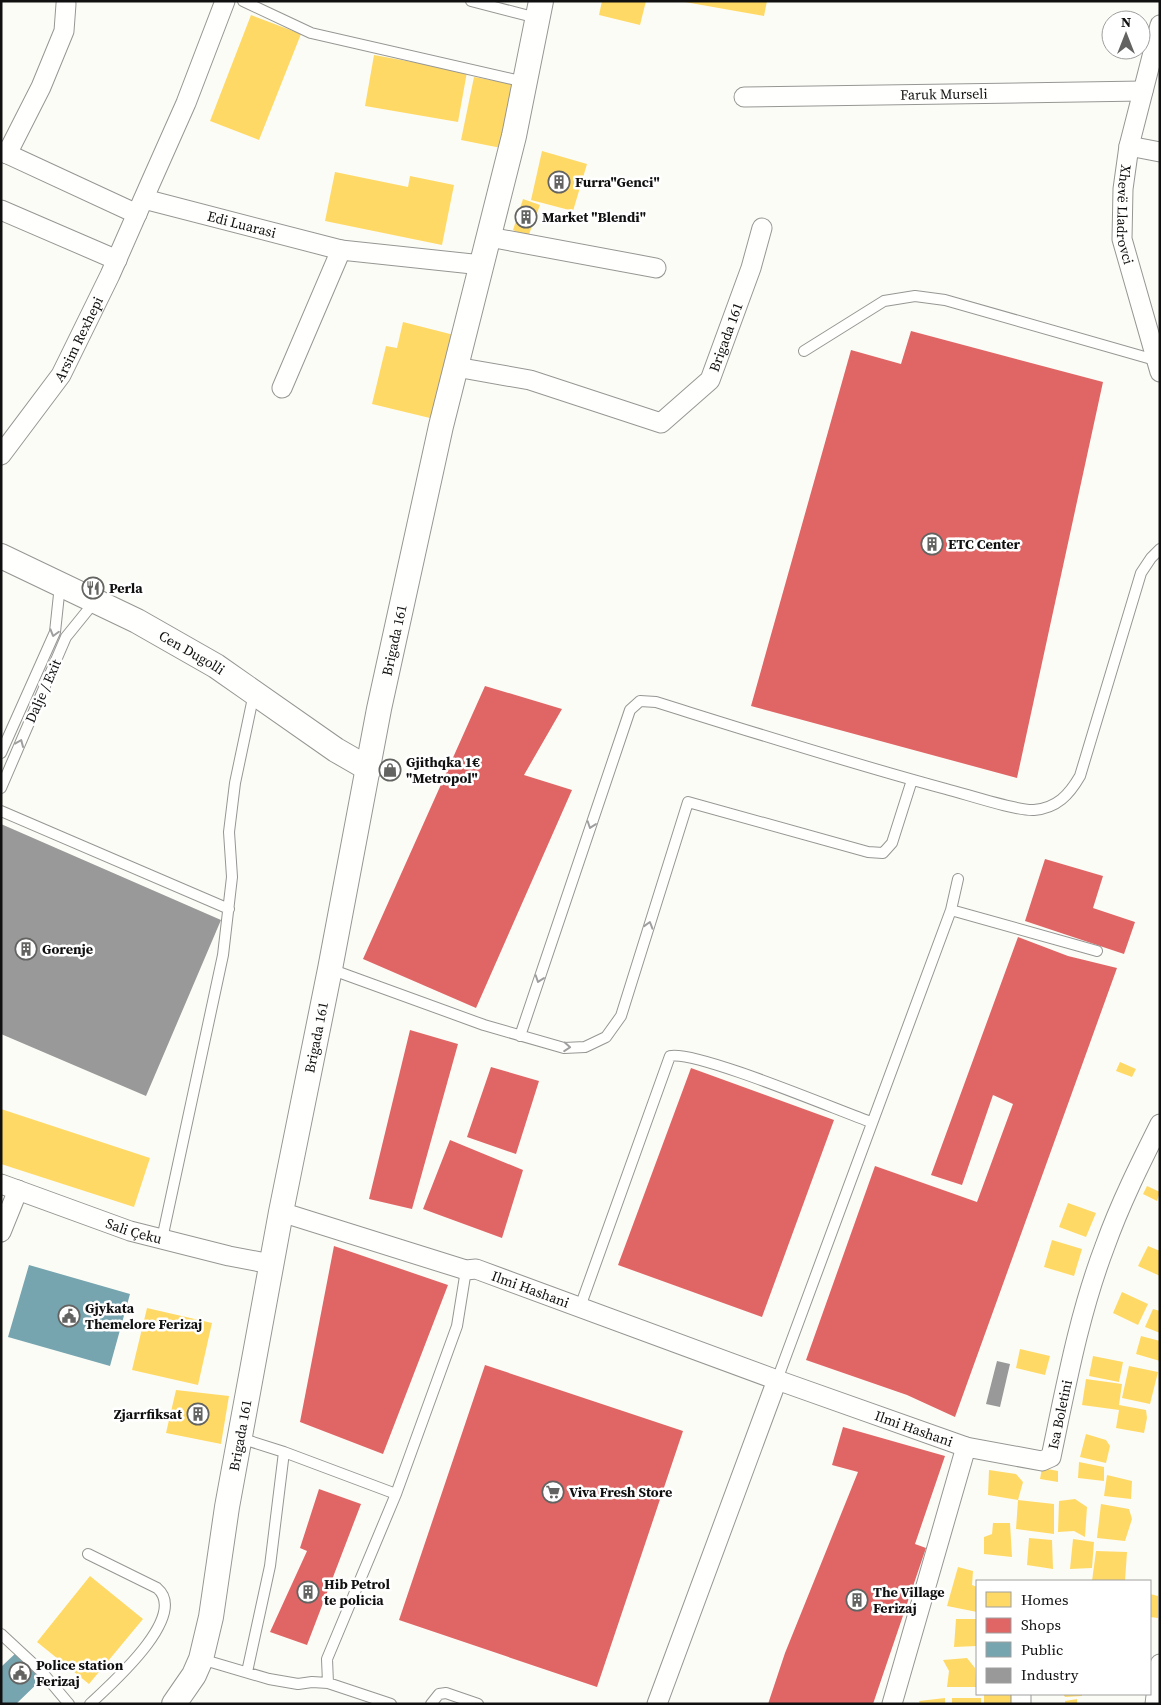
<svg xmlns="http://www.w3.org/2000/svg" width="1161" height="1705" viewBox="0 0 1161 1705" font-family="'Source Serif 4',serif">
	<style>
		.homes { fill: #ffd966 }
		.shops { fill: #e06666 }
		.public { fill: #76a5af }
		.industry { fill: #999 }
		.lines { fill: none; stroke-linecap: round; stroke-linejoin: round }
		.service-casing { stroke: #969694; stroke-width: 12 }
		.minor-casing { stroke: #969694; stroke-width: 21 }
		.tertiary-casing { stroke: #969694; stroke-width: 26 }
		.service { stroke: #fffffe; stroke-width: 10 }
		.minor { stroke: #fffffe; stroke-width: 19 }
		.tertiary { stroke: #fffffe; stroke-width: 24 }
		.oneway { stroke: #9f9f9f }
		.labels { text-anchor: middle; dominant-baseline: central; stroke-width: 5; stroke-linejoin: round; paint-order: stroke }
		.street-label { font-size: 14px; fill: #101010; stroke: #fff }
		.poi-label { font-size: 14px; font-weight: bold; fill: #101010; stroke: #fff; text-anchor: start }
	</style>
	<rect width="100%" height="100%" fill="#fcfcf7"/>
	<path class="homes" d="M 602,1 L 646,1 L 640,25 L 599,15 Z
		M 679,1 L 767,1 L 764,16 Z
		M 251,15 L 301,34 L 259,140 L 210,121 Z
		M 374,55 L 467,72 L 458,122 L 365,106 Z
		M 474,77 L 519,85 L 506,149 L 461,140 Z
		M 542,151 L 587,164 L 573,211 L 531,200 Z
		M 335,172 L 408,187 L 410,176 L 454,185 L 442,245 L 325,221 Z
		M 523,199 L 540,205 L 528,237 L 513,230 Z
		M 403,322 L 454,335 L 434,419 L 372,404 L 386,346 L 397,348 Z
		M 1120,1062 L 1136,1069 L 1132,1077 L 1116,1071 Z
		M 1,1109 L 150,1158 L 134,1207 L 1,1164 Z
		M 1147,1186 L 1160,1192 L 1157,1201 L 1143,1194 Z
		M 1068,1203 L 1096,1213 L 1086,1237 L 1059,1227 Z
		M 1052,1240 L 1082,1249 L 1074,1276 L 1044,1267 Z
		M 1148,1246 L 1160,1251 L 1160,1276 L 1138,1266 Z
		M 1122,1292 L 1148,1304 L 1138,1325 L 1113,1313 Z
		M 147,1308 L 212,1323 L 198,1385 L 132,1370 Z
		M 1153,1309 L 1160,1311 L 1160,1333 L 1145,1327 Z
		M 1141,1336 L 1160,1341 L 1160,1361 L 1136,1354 Z
		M 1020,1349 L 1050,1356 L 1045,1375 L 1016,1368 Z
		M 1093,1356 L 1123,1362 L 1119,1382 L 1089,1376 Z
		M 1129,1366 L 1158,1372 L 1150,1404 L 1122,1398 Z
		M 1086,1379 L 1122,1384 L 1119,1405 L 1146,1410 L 1147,1418 L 1144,1433 L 1116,1428 L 1119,1410 L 1082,1405 Z
		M 176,1390 L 229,1396 L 221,1444 L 166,1433 Z
		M 1086,1434 L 1106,1440 L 1110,1446 L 1106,1463 L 1080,1457 Z
		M 1079,1462 L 1104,1467 L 1104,1481 L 1078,1478 Z
		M 1042,1468 L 1058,1471 L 1058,1482 L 1040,1479 Z
		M 989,1470 L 1016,1474 L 1023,1482 L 1018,1500 L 988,1495 Z
		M 1107,1475 L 1132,1481 L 1131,1499 L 1104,1496 Z
		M 1075,1499 L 1087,1507 L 1085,1537 L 1074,1531 L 1058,1532 L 1059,1501 Z
		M 1018,1500 L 1054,1504 L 1054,1534 L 1016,1529 Z
		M 1101,1504 L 1129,1509 L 1132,1519 L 1125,1541 L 1097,1538 Z
		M 993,1523 L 1010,1523 L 1012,1557 L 984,1554 L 984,1537 L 992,1534 Z
		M 1029,1538 L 1052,1540 L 1053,1569 L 1027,1565 Z
		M 1073,1539 L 1094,1542 L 1092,1568 L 1070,1569 Z
		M 1096,1551 L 1127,1552 L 1125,1581 L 1092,1581 Z
		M 958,1567 L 973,1571 L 972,1585 L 977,1587 L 977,1612 L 947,1606 Z
		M 90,1576 L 143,1619 L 89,1684 L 37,1642 Z
		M 1150,1594 L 1158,1596 L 1158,1618 L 1150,1617 Z
		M 956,1619 L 977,1619 L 977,1646 L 954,1647 Z
		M 967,1658 L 975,1668 L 976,1687 L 947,1687 L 949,1671 L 943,1660 Z
		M 984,1694 L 1017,1694 L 1017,1704 L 984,1704 Z
		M 1063,1694 L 1082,1694 L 1082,1696 L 1065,1697 Z
		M 945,1698 L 945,1704 L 920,1704 L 919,1701 Z
		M 952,1698 L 981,1698 L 981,1704 L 952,1704 Z
		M 1077,1699 L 1077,1704 L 1065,1704 L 1065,1701 Z"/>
	<path class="shops" d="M 911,331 L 1103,382 L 1017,778 L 751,706 L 851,350 L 901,364 Z
		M 485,686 L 562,709 L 524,775 L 572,790 L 476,1008 L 363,959 Z
		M 1045,859 L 1103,876 L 1093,908 L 1135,922 L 1124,954 L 1025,921 Z
		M 1018,937 L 1068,956 L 1117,968 L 955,1417 L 907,1395 L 806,1360 L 875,1166 L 977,1202 L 1013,1104 L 993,1095 L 962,1185 L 931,1175 Z
		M 410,1030 L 458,1044 L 412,1209 L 369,1199 Z
		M 491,1067 L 539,1081 L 516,1154 L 467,1137 Z
		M 691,1068 L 834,1120 L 762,1317 L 618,1265 Z
		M 450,1140 L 523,1170 L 502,1238 L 423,1209 Z
		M 334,1246 L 448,1285 L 383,1454 L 300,1422 Z
		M 485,1365 L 683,1431 L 597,1687 L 399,1620 Z
		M 843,1427 L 945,1456 L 915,1544 L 926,1548 L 873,1704 L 768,1704 L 785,1653 L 858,1472 L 832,1465 Z
		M 319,1489 L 361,1504 L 307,1645 L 270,1632 L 307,1551 L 300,1548 Z"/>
	<path class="public" d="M 29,1265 L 130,1294 L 110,1366 L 8,1337 Z
		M 18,1651 L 43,1678 L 16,1704 L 1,1704 L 1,1667 Z"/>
	<path class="industry" d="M 1,824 L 221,920 L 146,1096 L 1,1034 Z
		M 997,1361 L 1010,1364 L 1000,1407 L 986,1404 Z"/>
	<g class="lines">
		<g class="service-casing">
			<path id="service" d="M 243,1 L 311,33 L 525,82
				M 471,1 L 537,18
				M 804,351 L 884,301 L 915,296 L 945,300 L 1155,360
				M 1,753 L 55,632 L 60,585
				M 1,788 L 66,637 L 96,600
				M 1,811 L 229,909
				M 951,910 L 1097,951
				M 330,969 L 484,1025 L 564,1048 L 585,1047 L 606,1037 L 621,1016 L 688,802 L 868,852 L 883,853 L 892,843 L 912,780
				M 520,1036 L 630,710 L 640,701 L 656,702 C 752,732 849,763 946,789 C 966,794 1016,811 1034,810 C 1057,808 1069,795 1080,776 L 1141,573 L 1151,558 L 1160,549
				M 162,1239 L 223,955 L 232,877 L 229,832 L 235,783 L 254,693
				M 580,1307 L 670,1056 C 696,1050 837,1110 871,1122
				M 777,1380 L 951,910 L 958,879
				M 240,1438 L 284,1452 L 396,1494
				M 88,1554 L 157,1588 C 190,1616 109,1686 90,1704
				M 1,1634 L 42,1672 L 69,1704
				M 201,1659 L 269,1679 L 298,1684 L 312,1682 L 328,1683 L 391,1704
				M 247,1672 L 270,1566 L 284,1452
				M 328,1683 L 327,1659 L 396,1494 L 457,1326 L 466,1270
				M 431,1704 L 439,1694 L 446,1693 L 478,1704"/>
		</g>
		<g class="minor-casing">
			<g id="minor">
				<path id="s1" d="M 1160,25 L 1129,146 L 1123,189 L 1122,239 L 1160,372"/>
				<path id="s2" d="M 744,97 L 1143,91"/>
				<path d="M 1129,146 L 1160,152"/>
				<path d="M 1,151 L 137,214"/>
				<path d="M 7,154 L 41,87 L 64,31 L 66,4"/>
				<path id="s3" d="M 144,199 L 341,250"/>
				<path d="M 1,210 L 117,260"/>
				<path d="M 489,237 L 656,268"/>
				<path id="s4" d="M 456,367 L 530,380 L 661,423 L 710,380 L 751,268 L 762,228"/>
				<path d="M 282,388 L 341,250 L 482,265"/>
				<path id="s5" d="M 1,455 L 61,375 L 110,275 L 150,184 L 186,103 L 225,1"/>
				<path id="s6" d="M 1,1184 L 130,1231 L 229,1256 L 271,1264"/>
				<path id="s7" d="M 281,1212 L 466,1270 L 476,1269 L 777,1380 L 966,1447"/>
				<path d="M 1,1232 L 18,1190"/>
				<path d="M 1021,1694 L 1021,1704"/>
				<path d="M 657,1704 L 777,1380"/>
				<path id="s8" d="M 892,1704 L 966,1447 L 1042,1461 L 1051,1457 C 1066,1386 1079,1314 1105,1246 C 1120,1204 1140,1164 1160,1124"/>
				<path d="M 1155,1704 L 1160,1664"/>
			</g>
		</g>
		<g class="tertiary-casing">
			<g id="tertiary">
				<path id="s9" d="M 1,556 L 137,621 L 216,666 L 336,750 L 369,769"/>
				<path id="s10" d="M 174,1704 L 194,1675 L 201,1659 L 211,1617 L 227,1507 L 281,1212 L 330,969 L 379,709 L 441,426 L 514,136 L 541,1"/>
			</g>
		</g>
		<use href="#service" class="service"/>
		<use href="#minor" class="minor"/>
		<use href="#tertiary" class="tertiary"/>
	</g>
	<defs><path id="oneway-chevron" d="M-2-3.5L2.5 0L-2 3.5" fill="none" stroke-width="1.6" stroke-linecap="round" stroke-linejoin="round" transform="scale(1.25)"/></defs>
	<g class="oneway">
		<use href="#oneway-chevron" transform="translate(54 633) rotate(106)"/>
		<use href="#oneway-chevron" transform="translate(20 743) rotate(-67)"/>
		<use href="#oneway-chevron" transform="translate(591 825) rotate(109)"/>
		<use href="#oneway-chevron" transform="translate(649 925) rotate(-73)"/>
		<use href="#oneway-chevron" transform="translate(539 979) rotate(109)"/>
		<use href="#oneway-chevron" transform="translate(567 1047) rotate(4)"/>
	</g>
	<defs>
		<g id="building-ring" transform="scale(1.125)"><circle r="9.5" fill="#fff" stroke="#636361" stroke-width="1.5"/><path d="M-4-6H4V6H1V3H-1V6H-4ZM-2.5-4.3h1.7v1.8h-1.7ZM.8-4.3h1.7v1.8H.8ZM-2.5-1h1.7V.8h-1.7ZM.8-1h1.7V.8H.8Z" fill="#636361"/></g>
		<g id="restaurant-ring" transform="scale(1.125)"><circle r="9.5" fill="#fff" stroke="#636361" stroke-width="1.5"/><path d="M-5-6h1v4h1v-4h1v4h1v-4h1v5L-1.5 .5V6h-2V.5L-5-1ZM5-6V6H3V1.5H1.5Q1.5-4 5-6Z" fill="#636361"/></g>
		<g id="shop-ring" transform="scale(1.125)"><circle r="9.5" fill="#fff" stroke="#636361" stroke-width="1.5"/><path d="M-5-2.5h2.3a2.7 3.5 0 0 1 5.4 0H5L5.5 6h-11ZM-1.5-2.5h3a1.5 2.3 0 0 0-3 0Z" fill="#636361"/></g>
		<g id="civic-ring" transform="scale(1.125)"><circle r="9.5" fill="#fff" stroke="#636361" stroke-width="1.5"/><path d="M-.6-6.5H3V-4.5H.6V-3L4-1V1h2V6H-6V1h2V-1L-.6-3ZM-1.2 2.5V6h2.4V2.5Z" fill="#636361"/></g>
		<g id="supermarket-ring" transform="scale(1.125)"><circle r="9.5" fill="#fff" stroke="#636361" stroke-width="1.5"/><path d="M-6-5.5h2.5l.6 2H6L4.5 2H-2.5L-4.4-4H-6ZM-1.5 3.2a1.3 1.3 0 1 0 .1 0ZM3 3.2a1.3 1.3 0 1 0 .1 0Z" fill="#636361"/></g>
	</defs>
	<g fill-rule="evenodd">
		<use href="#building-ring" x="559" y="182"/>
		<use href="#building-ring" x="526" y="217"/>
		<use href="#building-ring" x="932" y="544"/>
		<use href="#restaurant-ring" x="93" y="588"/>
		<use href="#shop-ring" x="390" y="770"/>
		<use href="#building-ring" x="26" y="949"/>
		<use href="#civic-ring" x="69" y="1316"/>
		<use href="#building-ring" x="198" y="1414"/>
		<use href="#supermarket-ring" x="553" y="1492"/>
		<use href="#building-ring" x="308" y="1592"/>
		<use href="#building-ring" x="857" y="1600"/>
		<use href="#civic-ring" x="20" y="1673"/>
	</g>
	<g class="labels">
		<g class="street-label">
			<text stroke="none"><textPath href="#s2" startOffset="200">Faruk Murseli</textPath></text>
			<text stroke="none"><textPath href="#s1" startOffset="194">Xhevë Lladrovci</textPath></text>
			<text stroke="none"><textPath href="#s3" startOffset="101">Edi Luarasi</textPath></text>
			<text stroke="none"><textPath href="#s4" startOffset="324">Brigada 161</textPath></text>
			<text stroke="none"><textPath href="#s5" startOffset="140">Arsim Rexhepi</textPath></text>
			<text stroke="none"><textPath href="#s10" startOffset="1090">Brigada 161</textPath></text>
			<text stroke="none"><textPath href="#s9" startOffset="214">Cen Dugolli</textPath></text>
			<text transform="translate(43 691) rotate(-66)">Dalje / Exit</text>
			<text stroke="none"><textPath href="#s10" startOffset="685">Brigada 161</textPath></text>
			<text stroke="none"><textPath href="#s6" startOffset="141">Sali Çeku</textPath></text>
			<text stroke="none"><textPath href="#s7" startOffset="262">Ilmi Hashani</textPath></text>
			<text stroke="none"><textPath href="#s8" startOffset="398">Isa Boletini</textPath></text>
			<text stroke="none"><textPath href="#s7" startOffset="670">Ilmi Hashani</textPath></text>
			<text stroke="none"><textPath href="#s10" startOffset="280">Brigada 161</textPath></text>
		</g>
		<g class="poi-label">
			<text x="575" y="182">Furra"Genci"</text>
			<text x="542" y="217">Market "Blendi"</text>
			<text x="948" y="544">ETC Center</text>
			<text x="109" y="588">Perla</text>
			<text x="406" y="762">Gjithqka 1€<tspan x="406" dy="16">"Metropol"</tspan></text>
			<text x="42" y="949">Gorenje</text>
			<text x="85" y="1308">Gjykata<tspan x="85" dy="16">Themelore Ferizaj</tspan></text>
			<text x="182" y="1414" text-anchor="end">Zjarrfiksat</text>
			<text x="569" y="1492">Viva Fresh Store</text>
			<text x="324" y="1584">Hib Petrol<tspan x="324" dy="16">te policia</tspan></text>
			<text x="873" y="1592">The Village<tspan x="873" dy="16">Ferizaj</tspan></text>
			<text x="36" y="1665">Police station<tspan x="36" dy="16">Ferizaj</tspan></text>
		</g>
	</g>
	<rect width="1161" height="1705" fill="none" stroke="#101010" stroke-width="5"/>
	<rect x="976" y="1580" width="175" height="115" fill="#ffffff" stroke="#9f9f9f"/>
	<rect x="986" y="1592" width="25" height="15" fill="#ffd966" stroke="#9f9f9f"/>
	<text x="1021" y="1605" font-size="15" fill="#101010">Homes</text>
	<rect x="986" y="1618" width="25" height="15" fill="#e06666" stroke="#9f9f9f"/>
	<text x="1021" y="1630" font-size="15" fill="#101010">Shops</text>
	<rect x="986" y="1642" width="25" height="15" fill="#76a5af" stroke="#9f9f9f"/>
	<text x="1021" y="1655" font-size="15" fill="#101010">Public</text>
	<rect x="986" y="1668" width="25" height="15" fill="#999999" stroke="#9f9f9f"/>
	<text x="1021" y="1680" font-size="15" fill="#101010">Industry</text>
	<g transform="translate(1126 35)"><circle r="24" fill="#ffffff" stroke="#9f9f9f"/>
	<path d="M0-4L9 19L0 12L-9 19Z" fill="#636361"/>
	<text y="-8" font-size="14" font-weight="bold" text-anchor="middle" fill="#101010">N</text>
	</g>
</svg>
